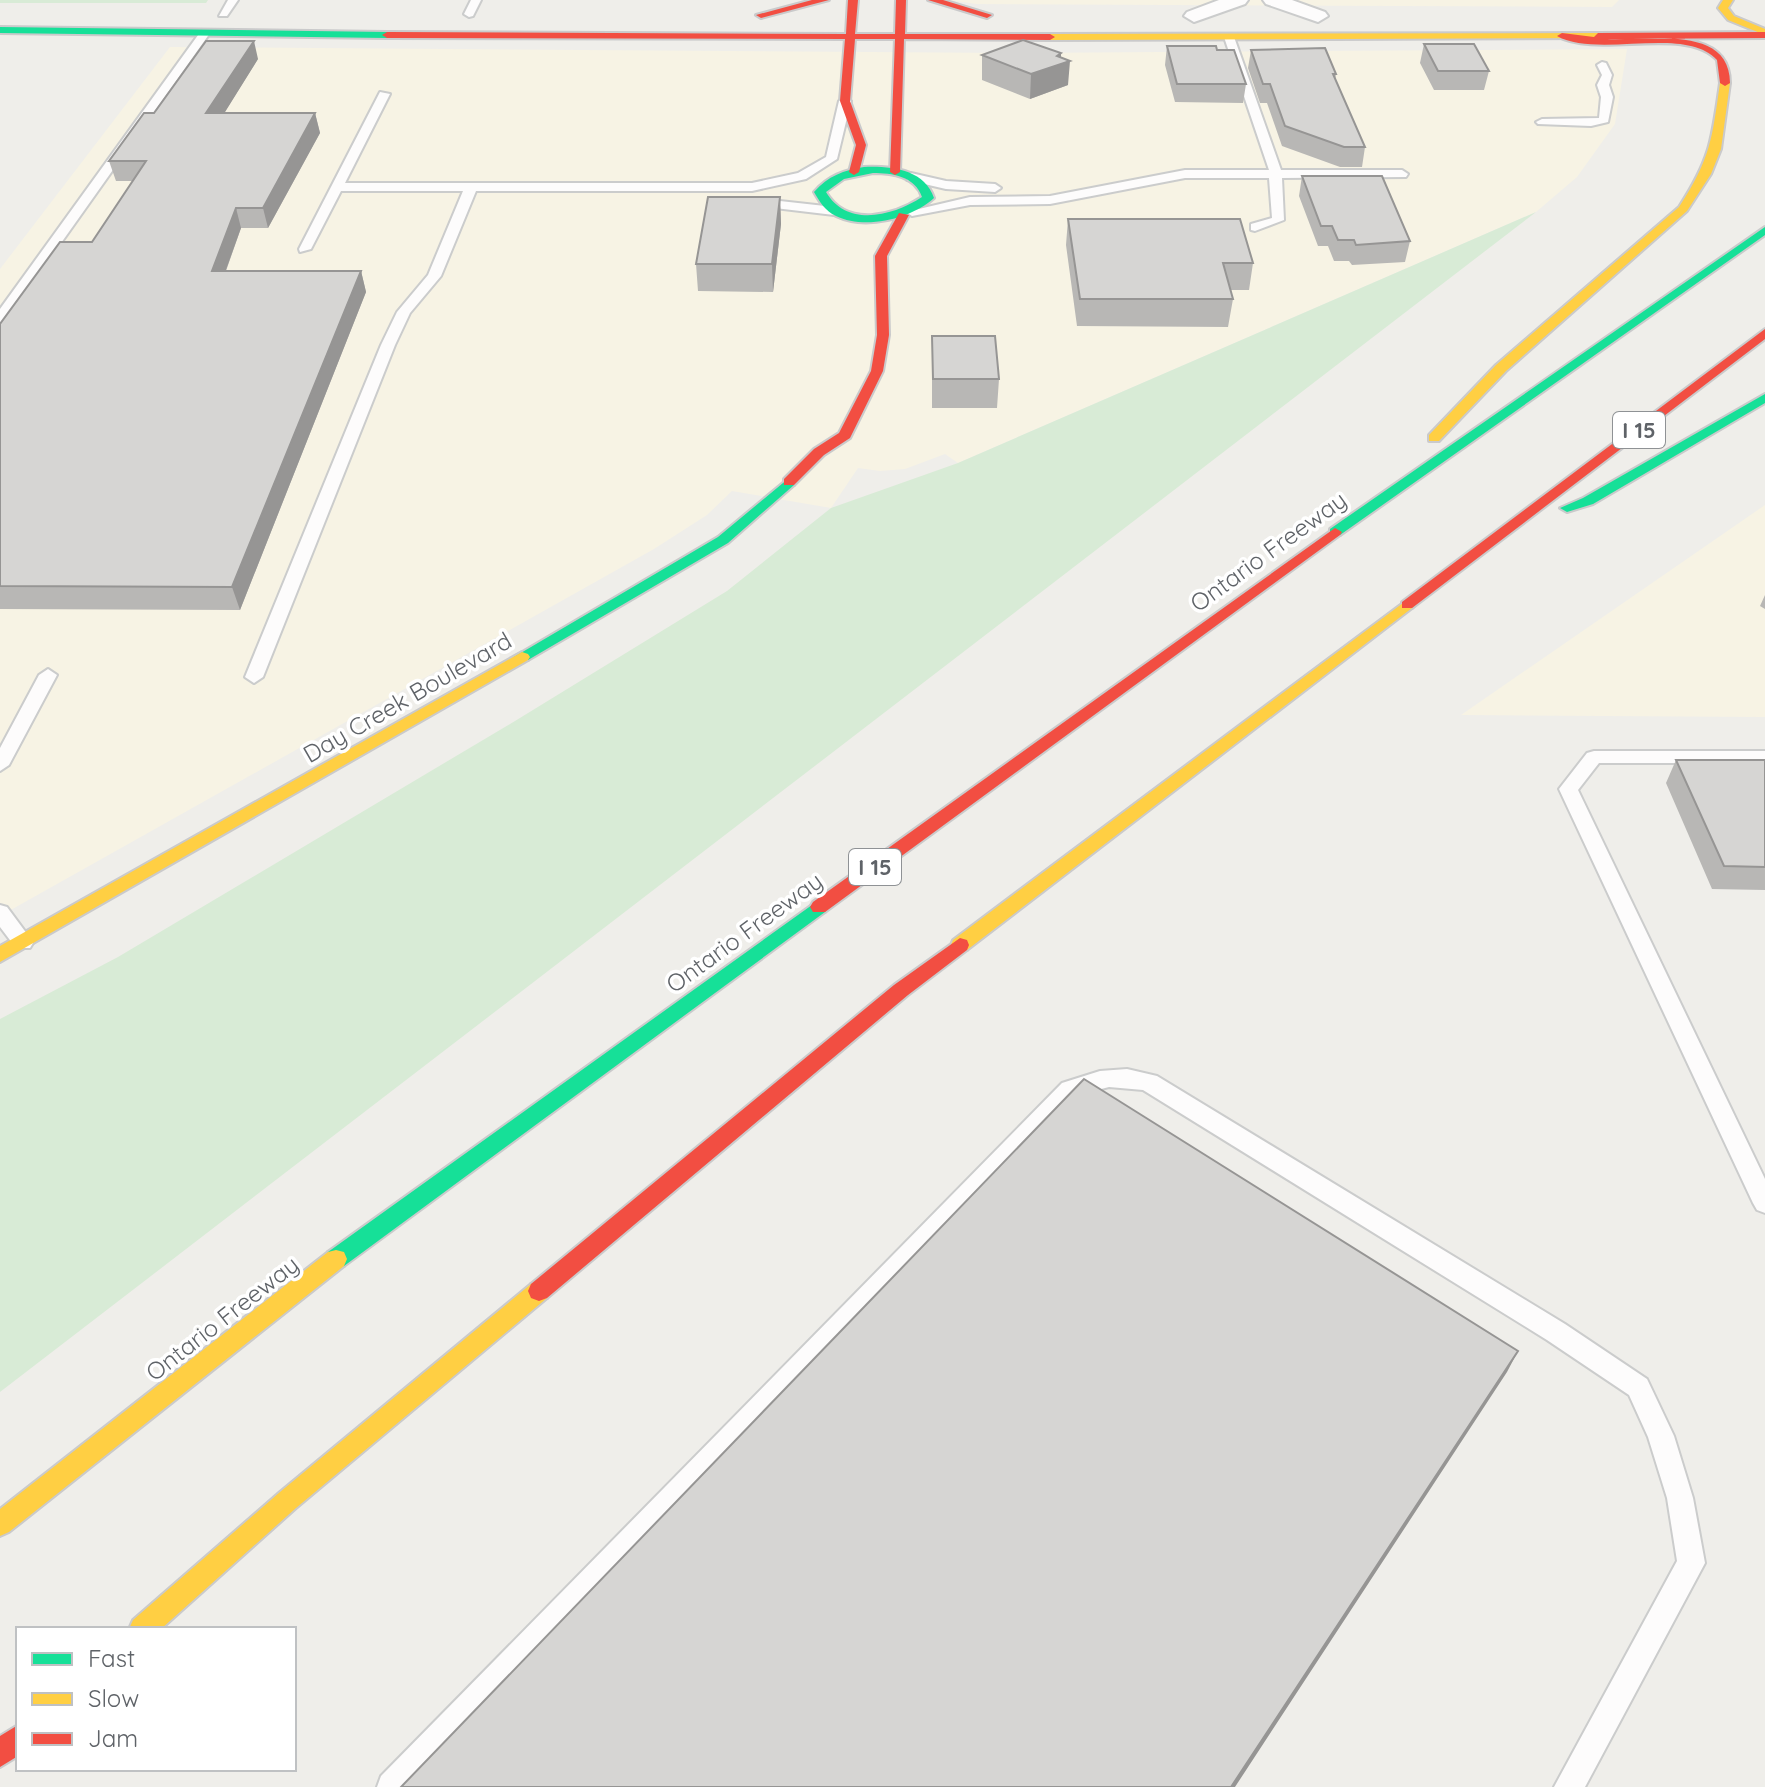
<svg xmlns="http://www.w3.org/2000/svg" width="1765" height="1787" viewBox="0 0 1765 1787" font-family="Quicksand,sans-serif">
	<style>
		.commercial { fill: #f7f3e4 }
		.green { fill: #d8ebd6 }
		.lines { fill: none; stroke-linecap: round; stroke-linejoin: round }
		.lane-casing { stroke: #cbcccc; stroke-width: 4 }
		.street-casing { stroke: #cbcccc; stroke-width: 4 }
		.fast-casing { stroke: #cacacb; stroke-width: 4 }
		.slow-casing { stroke: #cacacb; stroke-width: 4 }
		.jam-casing { stroke: #cacacb; stroke-width: 4 }
		.lane { fill: #fdfcfc; fill-rule: evenodd }
		.street { fill: #fdfcfc; fill-rule: evenodd }
		.fast { fill: #16e098; fill-rule: evenodd }
		.slow { fill: #ffcf43; fill-rule: evenodd }
		.jam { fill: #f24e42; fill-rule: evenodd }
		.wall { fill: #b8b7b5 }
		.shaded-wall { fill: #969594 }
		.building { fill: #d6d5d3; stroke: #969594; stroke-width: 2 }
		.labels { text-anchor: middle; dominant-baseline: central; stroke-width: 7; stroke-linejoin: round; paint-order: stroke }
		.shield { fill: #fff; stroke: #8f9295; stroke-width: 2 }
		.shield-label { font-size: 22px; font-weight: bold; fill: #5f6368 }
		.street-label { font-size: 24px; fill: #5f6368; stroke: #fff }
	</style>
	<rect width="100%" height="100%" fill="#efeeea"/>
	<path class="commercial" d="M 950,0 L 1619,0 L 1612,7 L 976,4 Z
		M 170,47 L 1011,53 L 1627,49 L 1615,124 L 1577,177 L 1536,212 L 958,463 L 945,454 L 905,469 L 880,471 L 858,468 L 831,508 L 732,491 L 707,515 L 654,549 L 0,916 L 0,269 Z
		M 1765,505 L 1765,717 L 1461,715 Z"/>
	<path class="green" d="M 0,0 L 208,0 L 206,3 L 0,3 Z
		M 1536,212 L 0,1392 L 0,1019 L 118,957 L 515,721 L 727,591 L 831,508 L 958,463 Z"/>
	<g class="lines">
		<g class="lane-casing">
			<path id="lane" d="M 228,0 L 238,0 L 227,16 L 219,16 Z
				M 471,0 L 481,0 L 473,16 L 469,17 L 464,14 Z
				M 201,31 L 210,33 L 5,322 L 0,323 L 0,309 Z
				M 1229,34 L 1234,37 L 1281,170 L 1402,170 L 1408,174 L 1406,177 L 1282,178 L 1284,220 L 1255,231 L 1251,230 L 1251,224 L 1272,218 L 1269,178 L 1185,178 L 1050,204 L 970,205 L 912,216 L 906,212 L 970,197 L 1050,196 L 1185,170 L 1269,170 L 1224,37 Z
				M 1602,62 L 1606,63 L 1612,75 L 1609,85 L 1613,97 L 1608,122 L 1591,126 L 1538,124 L 1536,122 L 1542,119 L 1599,118 L 1601,97 L 1597,85 L 1602,75 L 1597,65 Z
				M 380,92 L 390,94 L 345,183 L 752,183 L 798,173 L 826,157 L 839,101 L 845,98 L 851,101 L 837,159 L 806,179 L 752,191 L 476,191 L 441,276 L 410,313 L 395,345 L 263,677 L 254,683 L 245,677 L 381,345 L 397,312 L 428,275 L 463,191 L 341,191 L 311,249 L 300,252 L 299,249 Z
				M 911,173 L 946,181 L 995,184 L 1001,188 L 995,192 L 946,189 L 907,180 L 907,174 Z
				M 754,198 L 834,207 L 840,211 L 834,215 L 750,205 L 750,199 Z
				M 48,669 L 57,675 L 9,765 L 0,771 L 0,748 L 39,675 Z
				M 1594,751 L 1765,751 L 1765,763 L 1599,763 L 1578,790 L 1765,1179 L 1765,1213 L 1757,1210 L 1753,1203 L 1559,789 L 1587,753 Z
				M 0,905 L 7,907 L 30,938 L 33,943 L 30,948 L 16,948 L 0,927 Z
				M 1127,1069 L 1157,1076 L 1565,1324 L 1647,1379 L 1674,1436 L 1693,1498 L 1705,1563 L 1585,1787 L 1554,1787 L 1677,1561 L 1667,1498 L 1648,1437 L 1629,1395 L 1547,1340 L 1143,1090 L 1109,1087 L 1078,1095 L 413,1787 L 377,1787 L 381,1776 L 1062,1083 L 1100,1071 Z"/>
		</g>
		<g class="street-casing">
			<path id="street" d="M 1219,0 L 1248,0 L 1245,4 L 1194,22 L 1184,16 L 1187,12 Z
				M 1263,0 L 1292,0 L 1325,12 L 1328,16 L 1318,22 L 1266,4 Z"/>
		</g>
		<g class="fast-casing">
			<path id="fast" d="M 0,27 L 387,32 L 392,35 L 387,38 L 0,33 Z
				M 864,167 C 891,166 924,169 934,198 C 911,219 865,230 836,216 C 825,211 820,202 814,192 C 828,176 844,170 864,167 ZM 873,173 C 892,173 915,176 922,197 C 893,216 847,228 826,192 L 844,179 Z
				M 1765,227 L 1765,235 L 1340,535 L 1330,535 L 1330,529 Z
				M 1765,394 L 1765,403 L 1593,504 L 1567,512 L 1560,508 L 1583,498 Z
				M 789,478 L 794,479 L 794,485 L 728,543 L 528,660 L 516,660 L 514,657 L 718,537 Z
				M 819,900 L 828,907 L 825,912 L 344,1266 L 336,1268 L 328,1266 L 325,1259 L 328,1252 Z"/>
		</g>
		<g class="slow-casing">
			<path id="slow" d="M 1723,0 L 1733,0 L 1728,8 L 1734,16 L 1765,29 L 1765,35 L 1728,20 L 1718,8 Z
				M 1598,33 L 1603,36 L 1601,38 L 1050,40 L 1045,37 L 1050,34 Z
				M 1725,80 L 1730,83 L 1721,149 L 1711,174 L 1687,211 L 1506,371 L 1439,441 L 1429,441 L 1429,435 L 1496,365 L 1679,207 C 1711,158 1712,139 1720,83 Z
				M 1407,600 L 1415,605 L 1412,608 L 967,950 L 953,950 L 951,945 L 953,940 Z
				M 522,652 L 528,654 L 530,657 L 528,660 L 0,962 L 0,946 Z
				M 336,1250 L 344,1252 L 347,1259 L 344,1266 L 9,1532 L 0,1536 L 0,1509 L 328,1252 Z
				M 539,1281 L 547,1284 L 550,1291 L 547,1298 L 296,1508 L 161,1629 L 129,1629 L 133,1620 L 280,1492 L 531,1284 Z"/>
		</g>
		<g class="jam-casing">
			<path id="jam" d="M 812,0 L 829,0 L 761,18 L 756,15 Z
				M 848,0 L 858,0 L 855,34 L 895,34 L 896,0 L 906,0 L 905,34 L 1050,34 L 1055,37 L 1050,40 L 904,39 L 900,172 L 895,175 L 890,172 L 895,39 L 855,39 L 850,101 L 866,145 L 859,172 L 854,175 L 849,172 L 856,145 L 840,101 L 845,39 L 387,38 L 382,35 L 387,32 L 846,34 Z
				M 928,0 L 943,0 L 992,15 L 987,18 Z
				M 1765,32 L 1765,38 L 1607,39 C 1648,41 1730,24 1730,83 L 1725,86 L 1720,83 L 1717,60 C 1685,25 1598,59 1557,36 L 1562,33 L 1594,37 L 1598,33 Z
				M 899,213 L 909,215 L 887,256 L 889,335 L 883,371 L 850,438 L 824,455 L 794,485 L 784,485 L 784,479 L 814,449 L 839,433 L 871,371 L 877,335 L 875,256 Z
				M 1765,329 L 1765,339 L 1412,608 L 1402,608 L 1402,602 Z
				M 1335,528 L 1342,532 L 1340,535 L 825,912 L 813,912 L 810,907 L 813,902 Z
				M 960,938 L 967,940 L 969,945 L 967,950 L 908,995 L 547,1298 L 539,1301 L 531,1298 L 528,1291 L 531,1284 L 894,985 Z
				M 18,1725 L 18,1756 L 0,1767 L 0,1736 Z"/>
		</g>
		<use href="#lane" class="lane"/>
		<use href="#street" class="street"/>
		<use href="#fast" class="fast"/>
		<use href="#slow" class="slow"/>
		<use href="#jam" class="jam"/>
	</g>
	<path class="wall" d="M 1424,44 L 1489,71 L 1484,90 L 1434,90 L 1420,63 Z
		M 1167,46 L 1217,50 L 1246,84 L 1243,103 L 1175,102 L 1165,65 Z
		M 1251,50 L 1336,74 L 1335,81 L 1365,147 L 1362,167 L 1340,167 L 1282,146 L 1267,103 L 1260,103 L 1248,68 Z
		M 982,55 L 1061,57 L 1068,85 L 1030,99 L 982,80 Z
		M 258,59 L 224,113 L 315,113 L 320,133 L 268,228 L 241,228 L 226,271 L 361,271 L 366,292 L 240,610 L 0,609 L 0,324 L 92,242 L 133,181 L 116,181 L 109,161 L 154,113 Z
		M 1302,176 L 1410,241 L 1405,262 L 1352,265 L 1349,261 L 1334,261 L 1328,246 L 1318,246 L 1299,196 Z
		M 780,197 L 781,224 L 773,292 L 698,291 L 696,264 Z
		M 1068,219 L 1253,263 L 1249,290 L 1230,290 L 1233,299 L 1228,327 L 1077,326 L 1066,245 Z
		M 932,336 L 999,379 L 997,408 L 932,408 Z
		M 1765,595 L 1765,609 L 1760,606 Z
		M 1676,760 L 1765,760 L 1765,890 L 1712,889 L 1666,783 Z"/>
	<path class="shaded-wall" d="M 254,41 L 258,59 L 212,133 L 206,113 Z
		M 1061,53 L 1061,64 L 1070,61 L 1068,85 L 1030,99 L 1031,74 Z
		M 315,113 L 320,133 L 268,228 L 263,208 Z
		M 780,197 L 781,224 L 773,292 L 772,264 Z
		M 236,208 L 241,228 L 218,292 L 212,271 Z
		M 361,271 L 366,292 L 240,610 L 232,587 Z
		M 1518,1351 L 1507,1372 L 1235,1787 L 1231,1787 Z"/>
	<path class="building" d="M 1023,40 L 1061,53 L 1057,56 L 1070,61 L 1031,74 L 982,55 Z
		M 206,41 L 254,41 L 206,113 L 315,113 L 263,208 L 236,208 L 212,271 L 361,271 L 232,587 L 0,586 L 0,324 L 60,242 L 92,242 L 146,161 L 109,161 L 144,113 L 154,113 Z
		M 1424,44 L 1474,44 L 1489,71 L 1438,71 Z
		M 1167,46 L 1216,46 L 1217,50 L 1234,50 L 1246,84 L 1177,84 Z
		M 1325,48 L 1336,74 L 1333,74 L 1365,147 L 1344,147 L 1285,126 L 1270,84 L 1263,84 L 1251,50 Z
		M 1302,176 L 1382,176 L 1410,241 L 1356,245 L 1354,240 L 1338,240 L 1332,226 L 1321,226 Z
		M 708,197 L 780,197 L 772,264 L 696,264 Z
		M 1068,219 L 1240,219 L 1253,263 L 1223,263 L 1233,299 L 1080,299 Z
		M 932,336 L 995,336 L 999,379 L 933,379 Z
		M 1676,760 L 1765,760 L 1765,867 L 1724,866 Z
		M 1084,1079 L 1518,1351 L 1231,1787 L 401,1787 Z"/>
	<g class="labels">
		<g class="shield">
			<rect x="1613" y="412" width="52" height="36" rx="6"/>
			<rect x="849" y="849" width="52" height="36" rx="6"/>
		</g>
		<g class="shield-label">
			<text x="1639" y="430">I 15</text>
			<text x="875" y="867">I 15</text>
		</g>
		<g class="street-label">
			<text transform="translate(1268 551) rotate(-36)">Ontario Freeway</text>
			<text transform="translate(407 697) rotate(-30)">Day Creek Boulevard</text>
			<text transform="translate(744 932) rotate(-36)">Ontario Freeway</text>
			<text transform="translate(222 1318) rotate(-38)">Ontario Freeway</text>
		</g>
	</g>
	<rect x="16" y="1627" width="280" height="144" fill="#ffffff" stroke="#bfc1c3" stroke-width="2"/>
	<rect x="32" y="1653" width="40" height="12" fill="#16e098" stroke="#bfc1c3" stroke-width="2"/>
	<text x="88" y="1667" font-size="24" fill="#5f6368">Fast</text>
	<rect x="32" y="1693" width="40" height="12" fill="#ffcf43" stroke="#bfc1c3" stroke-width="2"/>
	<text x="88" y="1707" font-size="24" fill="#5f6368">Slow</text>
	<rect x="32" y="1733" width="40" height="12" fill="#f24e42" stroke="#bfc1c3" stroke-width="2"/>
	<text x="88" y="1747" font-size="24" fill="#5f6368">Jam</text>
</svg>
